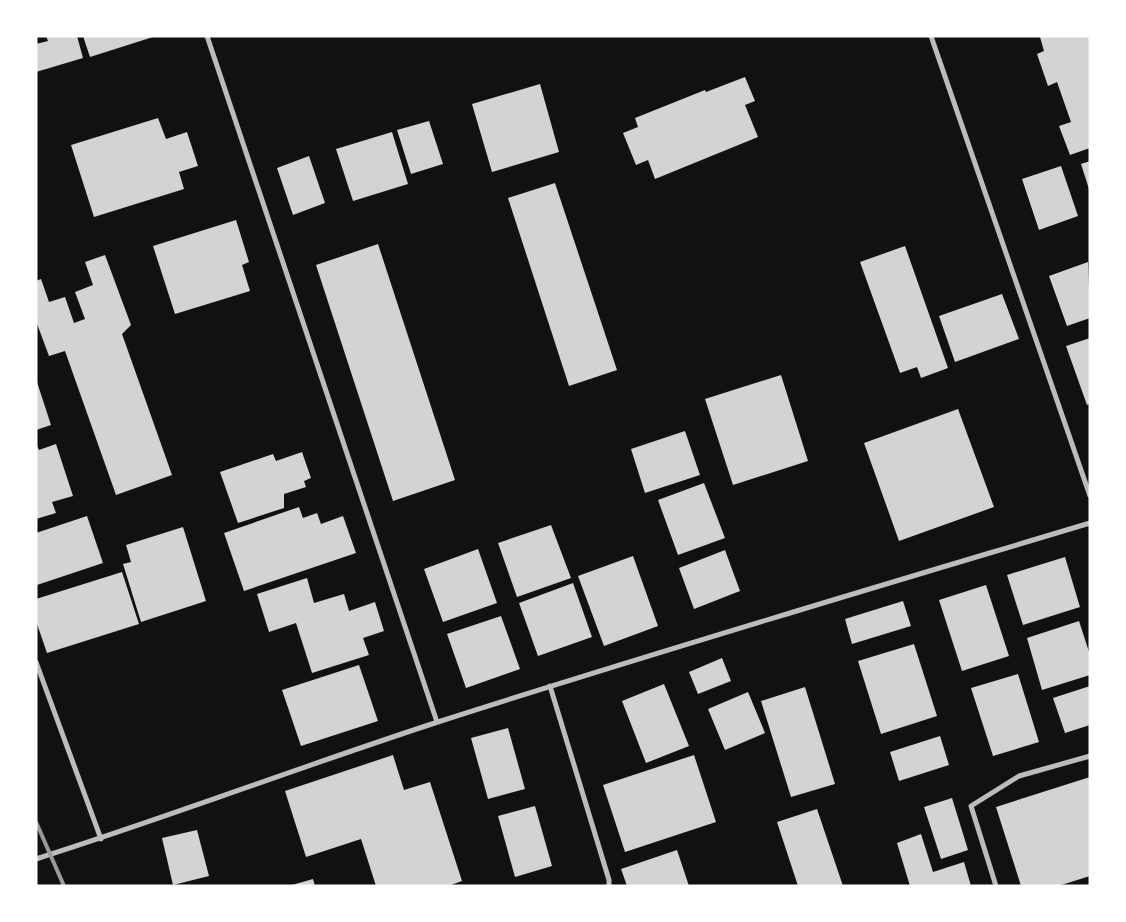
<svg xmlns="http://www.w3.org/2000/svg" width="1126" height="922" viewBox="0 0 1126 922" font-family="Karla,sans-serif">
	<style>
		.building { fill: #d3d3d3 }
		.lines { fill: none; stroke-linecap: round; stroke-linejoin: round }
		.minor { stroke: #bcbcbc; stroke-width: 5 }
		.rail { stroke: #9a9a9a; stroke-width: 4 }
	</style>
	<rect width="100%" height="100%" fill="#111"/>
	<path class="building" d="M 46,36 L 77,36 L 83,58 L 36,72 L 36,44 L 48,41 Z
		M 83,36 L 153,36 L 153,37 L 90,57 Z
		M 1042,36 L 1090,36 L 1090,148 L 1070,155 L 1059,126 L 1071,122 L 1057,82 L 1048,86 L 1037,54 L 1044,51 L 1040,37 Z
		M 745,77 L 755,101 L 745,105 L 758,137 L 655,179 L 648,160 L 636,165 L 623,133 L 638,127 L 635,118 L 705,90 L 706,92 Z
		M 540,84 L 559,152 L 492,172 L 472,104 Z
		M 158,118 L 166,139 L 187,132 L 198,166 L 179,172 L 184,189 L 94,217 L 71,145 Z
		M 429,121 L 443,164 L 411,174 L 397,130 Z
		M 392,132 L 408,184 L 353,201 L 336,149 Z
		M 309,156 L 325,203 L 293,215 L 277,168 Z
		M 1090,161 L 1090,189 L 1089,189 L 1081,164 Z
		M 1061,166 L 1078,216 L 1039,230 L 1022,179 Z
		M 555,183 L 617,370 L 569,386 L 508,198 Z
		M 236,220 L 249,262 L 242,265 L 250,291 L 175,314 L 153,246 Z
		M 378,244 L 455,480 L 393,501 L 316,265 Z
		M 905,246 L 948,368 L 921,378 L 917,367 L 900,373 L 860,262 Z
		M 105,255 L 131,325 L 122,334 L 172,475 L 116,495 L 65,351 L 49,356 L 36,321 L 36,281 L 41,279 L 49,302 L 65,297 L 74,323 L 85,319 L 75,292 L 93,285 L 85,262 Z
		M 1088,262 L 1090,318 L 1067,326 L 1049,276 Z
		M 1002,294 L 1019,339 L 955,362 L 939,316 Z
		M 1090,338 L 1090,404 L 1087,405 L 1066,346 Z
		M 781,375 L 808,461 L 733,485 L 705,399 Z
		M 36,379 L 51,425 L 36,430 Z
		M 958,409 L 994,507 L 899,541 L 864,443 Z
		M 685,431 L 700,475 L 645,493 L 631,449 Z
		M 36,443 L 39,450 L 56,444 L 73,496 L 52,502 L 56,513 L 36,519 Z
		M 302,452 L 311,478 L 304,481 L 306,487 L 284,494 L 284,508 L 238,523 L 220,472 L 273,454 L 276,461 Z
		M 704,483 L 725,538 L 678,555 L 658,500 Z
		M 299,507 L 303,518 L 317,513 L 321,524 L 343,516 L 356,553 L 244,591 L 224,533 Z
		M 87,516 L 103,563 L 37,585 L 36,533 Z
		M 551,525 L 571,578 L 517,597 L 498,543 Z
		M 183,527 L 206,601 L 141,622 L 123,564 L 131,562 L 126,545 Z
		M 478,549 L 497,603 L 443,622 L 424,569 Z
		M 725,550 L 740,591 L 694,609 L 679,568 Z
		M 633,556 L 658,626 L 604,646 L 578,576 Z
		M 1065,557 L 1080,607 L 1023,625 L 1007,575 Z
		M 122,572 L 139,624 L 47,653 L 36,621 L 36,599 Z
		M 307,578 L 314,603 L 344,594 L 349,611 L 375,602 L 384,631 L 363,638 L 369,655 L 312,673 L 296,623 L 269,632 L 257,594 Z
		M 573,583 L 592,637 L 538,656 L 519,603 Z
		M 986,585 L 1009,656 L 962,671 L 939,600 Z
		M 903,601 L 911,626 L 852,644 L 845,619 Z
		M 501,616 L 520,669 L 466,688 L 447,634 Z
		M 1079,621 L 1090,655 L 1090,675 L 1042,690 L 1027,638 Z
		M 914,644 L 937,716 L 881,734 L 858,661 Z
		M 722,658 L 731,681 L 698,694 L 689,672 Z
		M 359,665 L 378,721 L 301,746 L 282,690 Z
		M 1018,674 L 1039,742 L 993,756 L 971,688 Z
		M 664,684 L 689,746 L 646,763 L 622,701 Z
		M 1090,686 L 1090,725 L 1065,733 L 1053,698 Z
		M 805,687 L 835,784 L 791,797 L 761,701 Z
		M 748,692 L 765,733 L 725,750 L 708,709 Z
		M 508,728 L 525,789 L 488,799 L 471,738 Z
		M 940,736 L 949,765 L 899,781 L 890,752 Z
		M 393,755 L 404,790 L 430,782 L 462,881 L 448,886 L 376,886 L 361,839 L 306,857 L 285,791 Z
		M 694,755 L 716,822 L 625,852 L 603,785 Z
		M 1090,777 L 1090,876 L 1058,886 L 1021,886 L 996,807 Z
		M 952,798 L 968,850 L 941,859 L 924,807 Z
		M 535,806 L 552,866 L 515,877 L 498,816 Z
		M 817,809 L 843,886 L 798,886 L 777,822 Z
		M 197,830 L 209,876 L 173,885 L 162,838 Z
		M 921,834 L 933,872 L 964,862 L 971,886 L 910,886 L 897,843 Z
		M 677,850 L 689,886 L 627,886 L 621,869 Z
		M 313,879 L 315,886 L 292,886 L 292,885 Z"/>
	<g class="lines">
		<path class="minor" d="M 207,36 L 437,722
			M 931,36 L 1090,496
			M 36,662 L 101,839
			M 550,686 L 609,880 L 609,886
			M 36,859 C 172,816 305,765 441,721 C 656,652 873,588 1090,523
			M 996,886 L 971,806 L 1019,776 L 1090,756"/>
		<path class="rail" d="M 36,822 L 64,886"/>
	</g>
	<rect width="1126" height="922" fill="none" stroke="#ffffff" stroke-width="75"/>
</svg>
